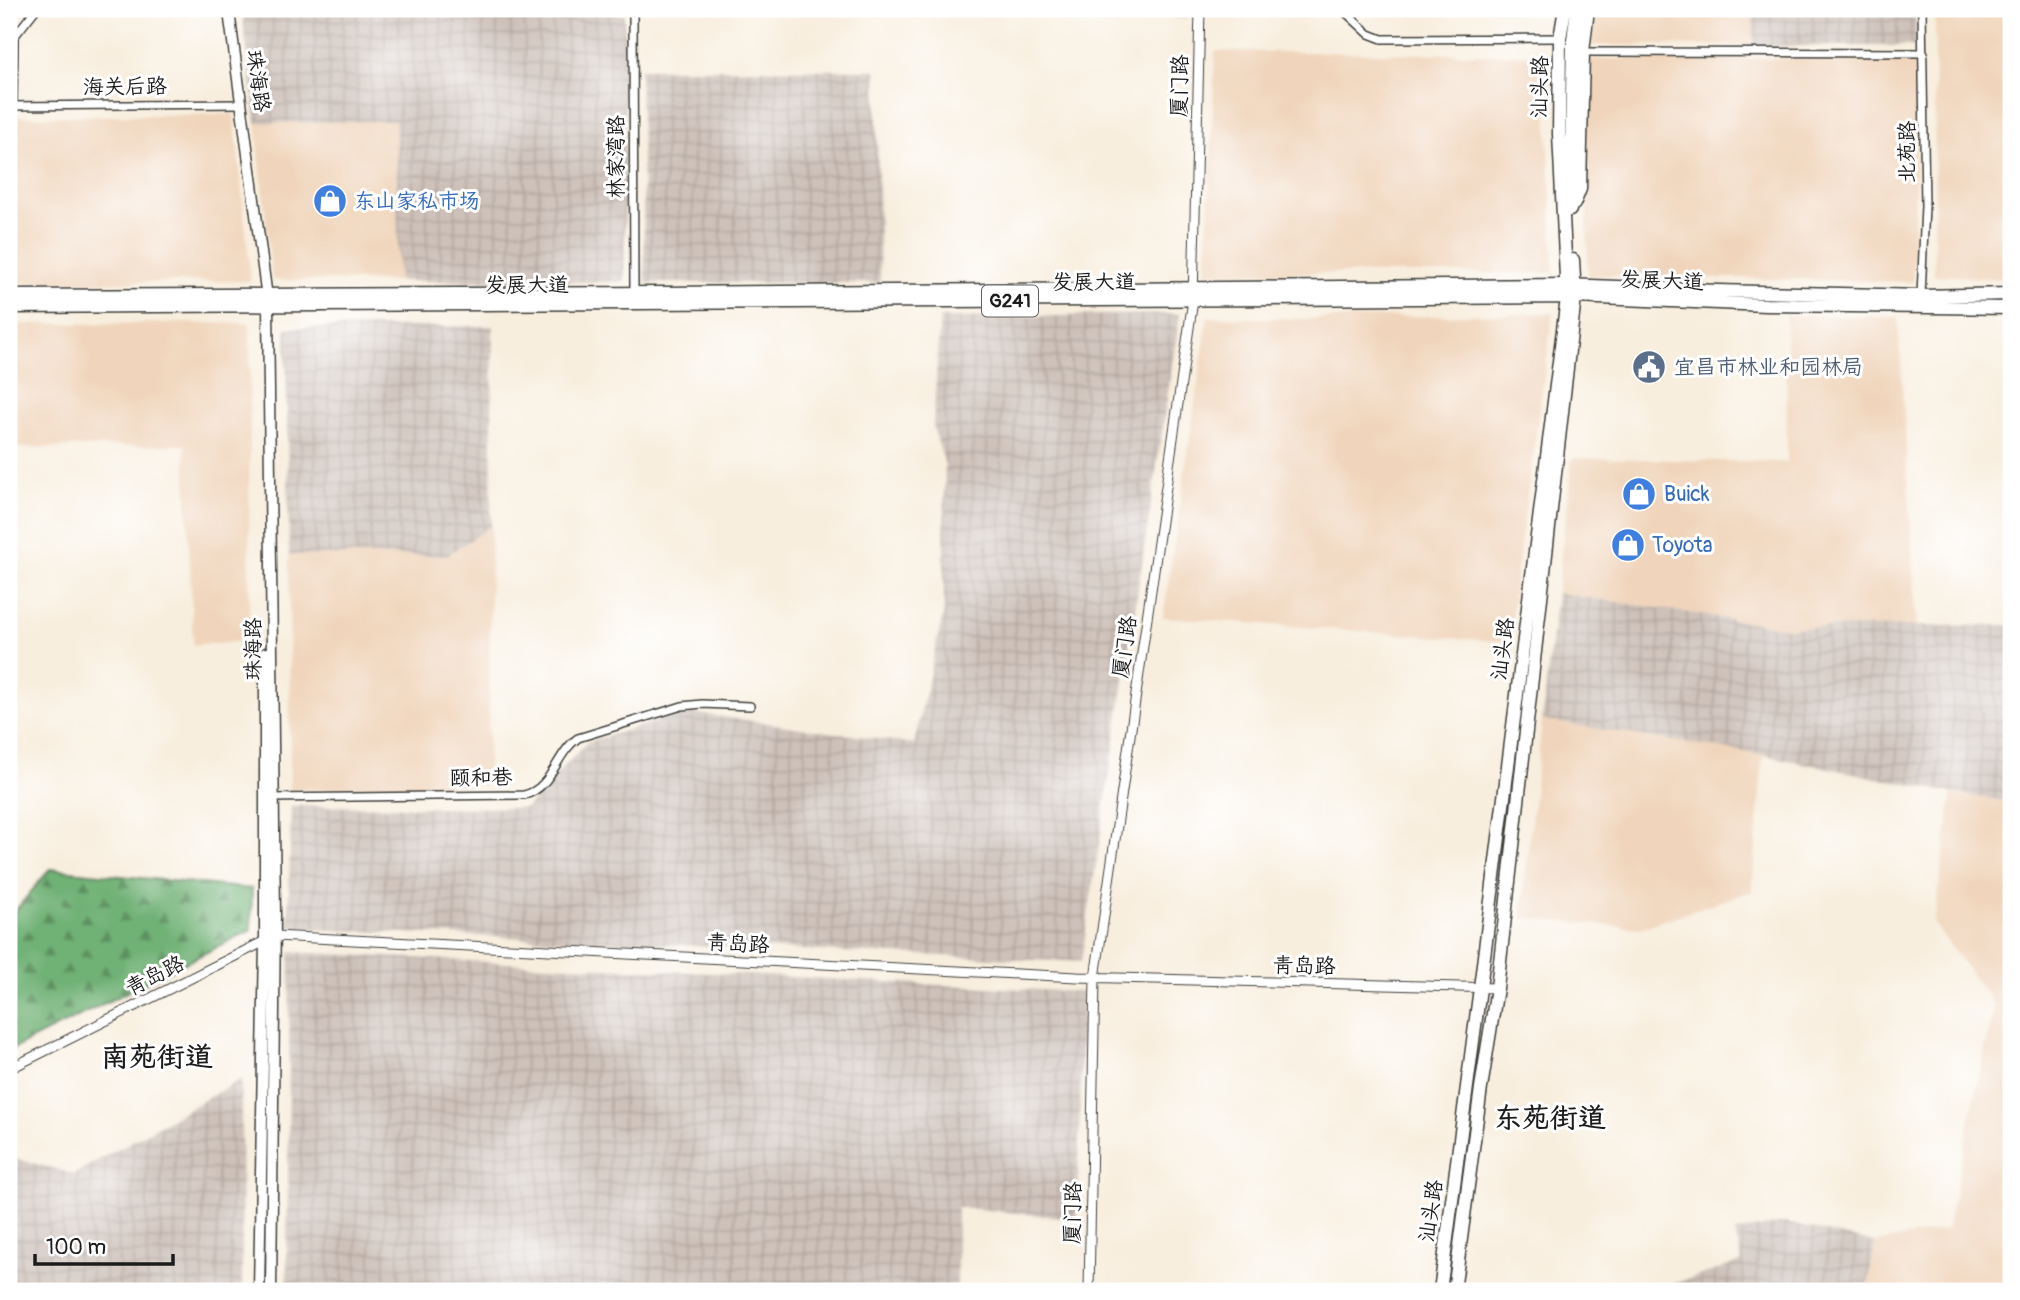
<svg xmlns="http://www.w3.org/2000/svg" width="2020" height="1300" viewBox="0 0 2020 1300" font-family="Pangolin,'LXGW WenKai TC',sans-serif">
	<style>
		.built { fill: #f0d5bc }
		.industrial { fill: url(#industrial-grid) }
		.forest { fill: url(#forest-firs); stroke: #466648; stroke-width: 2 }
		.lines { fill: none; stroke-linecap: round; stroke-linejoin: round }
		.minor-casing { stroke: #3d3c39; stroke-width: 10 }
		.tertiary-casing { stroke: #3d3c39; stroke-width: 11 }
		.secondary-casing { stroke: #3d3c39; stroke-width: 13 }
		.primary-casing { stroke: #3d3c39; stroke-width: 15 }
		.trunk-casing { stroke: #3d3c39; stroke-width: 15 }
		.minor { stroke: #fff; stroke-width: 7 }
		.tertiary { stroke: #fff; stroke-width: 9 }
		.secondary { stroke: #fff; stroke-width: 10 }
		.primary { stroke: #fff; stroke-width: 12 }
		.trunk { stroke: #fff; stroke-width: 12 }
		.labels { text-anchor: middle; dominant-baseline: central; stroke-width: 6; stroke-linejoin: round; paint-order: stroke }
		.shield { fill: #fff; stroke: #606060; stroke-width: 2 }
		.shield-label { font-size: 19px; font-weight: bold; fill: #1c1c1c }
		.street-label { font-size: 21px; fill: #1c1c1c; stroke: #fff }
		.shop-label { font-size: 21px; fill: #366cbe; stroke: #fff; text-anchor: start }
		.service-label { font-size: 21px; fill: #4e5e75; stroke: #fff; text-anchor: start }
		.district-label { font-size: 28px; font-weight: bold; fill: #1c1c1c; stroke: #fff }
	</style>
	<defs>
		<pattern id="industrial-grid" width="8" height="8" patternUnits="userSpaceOnUse" patternTransform="scale(1.75)"><rect width="8" height="8" fill="#cec1b9"/><path d="M0 4h8M4 0v8" fill="none" stroke="#b0a59e"/></pattern>
		<pattern id="forest-firs" width="22" height="20" patternUnits="userSpaceOnUse" patternTransform="scale(1.75)"><rect width="22" height="20" fill="#70b174"/><path d="M5 1l3.5 6h-7zM16 11l3.5 6h-7z" fill="#5b8f5e"/></pattern>
	</defs>
	<rect width="100%" height="100%" fill="#fff"/>
	<filter id="ink" filterUnits="userSpaceOnUse"><feTurbulence type="fractalNoise" baseFrequency=".0143" numOctaves="2"/><feDisplacementMap in="SourceGraphic" scale="14" xChannelSelector="R" yChannelSelector="G"/><feConvolveMatrix kernelMatrix="1 2 1 2 8 2 1 2 1" color-interpolation-filters="sRGB"/></filter>
	<filter id="wash" filterUnits="userSpaceOnUse"><feTurbulence type="fractalNoise" baseFrequency=".00686" numOctaves="4" result="noise"/><feDisplacementMap in="SourceGraphic" scale="28" xChannelSelector="R" yChannelSelector="G"/><feGaussianBlur stdDeviation="1.57" result="paint"/><feColorMatrix in="noise" values="0 0 0 0 0 0 0 0 0 0 0 0 0 0 0 0 0 1.4 0 .05"/><feComposite in="paint" operator="in"/></filter>
	<g filter="url(#wash)">
		<rect width="100%" height="100%" fill="#f8eede"/>
		<path class="built" d="M 1137,9 L 1186,9 L 1186,20 Z
			M 1596,9 L 1753,9 L 1753,46 L 1591,45 Z
			M 1935,9 L 2011,9 L 2011,279 L 1934,275 Z
			M 1215,51 L 1545,55 L 1554,273 L 1206,273 Z
			M 1918,58 L 1913,282 L 1588,275 L 1585,59 Z
			M 234,114 L 251,281 L 9,283 L 9,117 Z
			M 395,120 L 399,281 L 272,280 L 256,123 Z
			M 1553,313 L 1514,590 L 1510,642 L 1163,617 L 1208,317 L 1307,319 Z
			M 1786,315 L 1898,317 L 1917,627 L 1789,628 L 1557,593 L 1572,458 L 1787,462 Z
			M 250,323 L 249,641 L 193,645 L 185,445 L 9,448 L 9,324 Z
			M 491,526 L 488,785 L 290,790 L 289,555 L 446,556 Z
			M 1542,720 L 1763,755 L 1752,891 L 1640,928 L 1521,918 Z
			M 1952,793 L 2011,802 L 2011,1291 L 1867,1291 L 1875,1243 L 1947,1229 L 1994,1005 L 1934,924 Z"/>
		<path class="industrial" d="M 242,9 L 491,9 L 624,14 L 625,282 L 399,281 L 395,121 L 256,123 Z
			M 1753,9 L 1915,9 L 1917,46 L 1753,46 Z
			M 640,69 L 876,70 L 880,283 L 645,283 Z
			M 1180,314 L 1081,962 L 288,928 L 291,806 L 526,808 L 587,742 L 688,712 L 914,744 L 944,610 L 945,465 L 933,427 L 940,318 Z
			M 493,326 L 491,526 L 446,556 L 289,555 L 286,328 Z
			M 1557,593 L 1789,628 L 2011,625 L 2011,802 L 1952,793 L 1763,755 L 1542,720 Z
			M 290,952 L 1083,992 L 1077,1219 L 957,1207 L 957,1291 L 287,1291 Z
			M 241,1079 L 242,1291 L 9,1291 L 9,1157 L 74,1174 Z
			M 1786,1223 L 1875,1243 L 1867,1291 L 1650,1291 L 1742,1262 L 1735,1232 Z"/>
		<path class="forest" d="M 50,869 L 252,889 L 251,930 L 9,1051 L 9,918 Z"/>
	</g>
	<g filter="url(#ink)">
		<g class="lines">
			<g class="minor-casing">
				<path id="minor" d="M 633,9 L 634,295
					M 1342,9 L 1369,34 L 1382,39 L 1560,38
					M 9,29 L 14,37 L 13,106
					M 14,37 L 36,9
					M 1583,52 L 1924,53
					M 9,106 L 242,104
					M 1921,296 L 1925,206 L 1922,9
					M 270,798 L 524,795 C 552,789 556,753 578,738 L 682,706 L 702,704 L 750,706"/>
			</g>
			<g class="tertiary-casing">
				<path id="tertiary" d="M 9,1069 L 275,936 L 1077,977 L 1497,988
					M 1089,1291 L 1095,978 L 1193,300 L 1200,9"/>
			</g>
			<g class="secondary-casing">
				<path id="secondary" d="M 230,9 L 230,19 L 268,305 L 275,915 L 271,1291
					M 259,1291 L 265,941 L 265,653"/>
			</g>
			<g class="primary-casing">
				<path id="primary" d="M 1574,204 L 1580,189 L 1583,52 L 1588,9
					M 1570,210 L 1573,40 L 1577,9
					M 1440,1291 L 1480,988 L 1567,298 L 1559,134 L 1560,38 L 1565,9
					M 1454,1291 L 1481,1088 L 1497,988 L 1575,297 L 1573,260"/>
			</g>
			<g class="trunk-casing">
				<path id="trunk" d="M 9,296 L 665,293 L 1566,285 L 1718,291 L 1921,296 L 2011,294
					M 9,307 L 1575,297 L 1766,305 L 2011,308"/>
			</g>
			<use href="#minor" class="minor"/>
			<use href="#tertiary" class="tertiary"/>
			<use href="#secondary" class="secondary"/>
			<use href="#primary" class="primary"/>
			<use href="#trunk" class="trunk"/>
		</g>
	</g>
	<defs>
		<g id="shop-disc" transform="scale(1.75)"><circle r="9.5" fill="#3f7fe0" stroke="#fff"/><path d="M-5-2.5h2.3a2.7 3.5 0 0 1 5.4 0H5L5.5 6h-11ZM-1.5-2.5h3a1.5 2.3 0 0 0-3 0Z" fill="#fff"/></g>
		<g id="civic-disc" transform="scale(1.75)"><circle r="9.5" fill="#5c6f8a" stroke="#fff"/><path d="M-.6-6.5H3V-4.5H.6V-3L4-1V1h2V6H-6V1h2V-1L-.6-3ZM-1.2 2.5V6h2.4V2.5Z" fill="#fff"/></g>
	</defs>
	<g fill-rule="evenodd">
		<use href="#shop-disc" x="330" y="201"/>
		<use href="#civic-disc" x="1649" y="367"/>
		<use href="#shop-disc" x="1639" y="494"/>
		<use href="#shop-disc" x="1628" y="545"/>
	</g>
	<g class="labels">
		<rect class="shield" x="982" y="285.5" width="56" height="31" rx="5"/>
		<g class="shield-label">
			<text x="1010" y="301">G241</text>
		</g>
		<g class="street-label">
			<text transform="translate(258 81) rotate(82)">珠海路</text>
			<text transform="translate(1180 86) rotate(-89)">厦门路</text>
			<text transform="translate(125 87) rotate(-1)">海关后路</text>
			<text transform="translate(1540 87) rotate(-89)">汕头路</text>
			<text transform="translate(1907 152) rotate(-90)">北苑路</text>
			<text transform="translate(616 157) rotate(-90)">林家湾路</text>
			<text transform="translate(1662 281) rotate(2)">发展大道</text>
			<text x="1094" y="282">发展大道</text>
			<text x="527" y="285">发展大道</text>
			<text transform="translate(1125 647) rotate(-82)">厦门路</text>
			<text transform="translate(253 649) rotate(-90)">珠海路</text>
			<text transform="translate(1503 649) rotate(-83)">汕头路</text>
			<text transform="translate(481 778) rotate(-1)">颐和巷</text>
			<text transform="translate(738 944) rotate(3)">青岛路</text>
			<text transform="translate(1304 966) rotate(1)">青岛路</text>
			<text transform="translate(155 976) rotate(-27)">青岛路</text>
			<text transform="translate(1431 1211) rotate(-82)">汕头路</text>
			<text transform="translate(1073 1213) rotate(-89)">厦门路</text>
		</g>
		<g class="shop-label">
			<text x="354" y="201">东山家私市场</text>
			<text x="1664" y="494">Buick</text>
			<text x="1652" y="545">Toyota</text>
		</g>
		<g class="service-label">
			<text x="1674" y="367">宜昌市林业和园林局</text>
		</g>
		<g class="district-label">
			<text x="157" y="1057">南苑街道</text>
			<text x="1550" y="1118">东苑街道</text>
		</g>
	</g>
	<rect width="2020" height="1300" fill="none" stroke="#fff" stroke-width="35"/>
	<path d="M35 1254v10h138v-10" fill="none" stroke="#1c1c1c" stroke-width="3.5"/>
	<text x="46" y="1254" font-size="21" fill="#1c1c1c" stroke="#ffffff" stroke-width="5" paint-order="stroke">100 m</text>
</svg>
